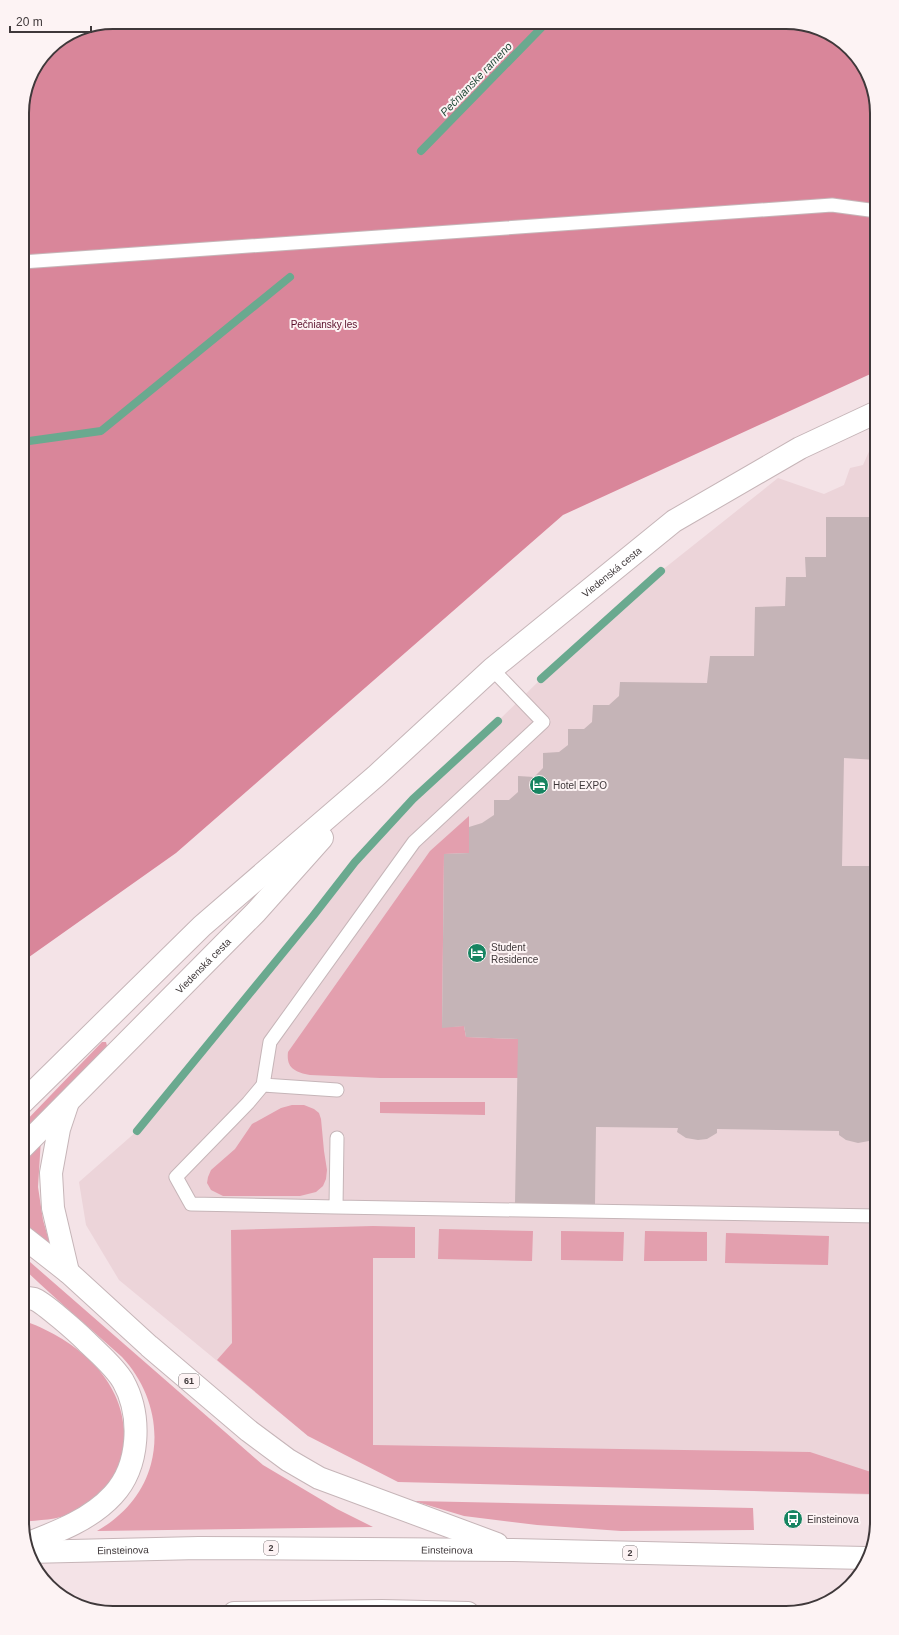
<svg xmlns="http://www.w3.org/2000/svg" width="899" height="1635" viewBox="0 0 899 1635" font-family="Arial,sans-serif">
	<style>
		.built { fill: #ecd4d9 }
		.green { fill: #e39fae }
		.forest { fill: #d9869a }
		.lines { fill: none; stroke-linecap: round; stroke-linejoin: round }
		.stream { stroke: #6aa98f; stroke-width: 8 }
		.building { fill: #c5b4b7 }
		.lane-casing { stroke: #c6b5b8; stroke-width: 15 }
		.street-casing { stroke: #c6b5b8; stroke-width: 24 }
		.primary-casing { stroke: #c6b5b8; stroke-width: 24 }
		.highway-casing { stroke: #c6b5b8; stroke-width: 24 }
		.lane { stroke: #fff; stroke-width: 13 }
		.street { stroke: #fff; stroke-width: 22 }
		.primary { stroke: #fff; stroke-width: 22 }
		.highway { stroke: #fff; stroke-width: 22 }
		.labels { text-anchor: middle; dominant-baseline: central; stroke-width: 4; stroke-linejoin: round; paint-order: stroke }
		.shield { fill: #fdf3f4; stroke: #787072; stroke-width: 1 }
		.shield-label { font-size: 9px; font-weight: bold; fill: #3f383a }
		.park-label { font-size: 10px; fill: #580e29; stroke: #fdf3f4 }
		.street-label { font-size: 10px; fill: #3f383a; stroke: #fdf3f4 }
		.poi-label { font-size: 10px; fill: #3f383a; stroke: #fdf3f4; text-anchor: start }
		.water-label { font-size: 11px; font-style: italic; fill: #1f4737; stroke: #fdf3f4 }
		.rim { fill: none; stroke: #3f383a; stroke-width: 2 }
	</style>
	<rect width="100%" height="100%" fill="#f4e3e7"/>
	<path class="built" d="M 877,444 L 877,1495 L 562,1485 L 308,1436 L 119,1280 L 86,1225 L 79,1182 L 137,1131 L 313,916 L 355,862 L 413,799 L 498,721 L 541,679 L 661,571 L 778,478 L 824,494 L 844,485 L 850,468 L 863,465 L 871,447 Z"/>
	<path class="green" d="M 469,816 L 469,853 L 444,854 L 442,1027 L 464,1026 L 466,1037 L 518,1039 L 518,1078 L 380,1078 L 310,1075 C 295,1072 286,1068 288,1052 L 430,851 Z
		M 102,1042 L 106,1042 L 107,1046 L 22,1134 L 22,1125 Z
		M 380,1102 L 485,1102 L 485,1115 L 380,1113 Z
		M 292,1105 L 304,1105 L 314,1109 L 319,1113 L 321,1119 L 324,1151 L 327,1170 L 326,1179 L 323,1186 L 316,1192 L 300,1196 L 223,1196 L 211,1190 L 207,1183 L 208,1177 L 211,1170 L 235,1149 L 252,1124 L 281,1108 Z
		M 41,1139 L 38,1187 L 43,1220 L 50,1244 L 48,1245 L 22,1222 L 22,1160 Z
		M 373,1226 L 415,1227 L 415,1258 L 373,1258 L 373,1445 L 810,1452 L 871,1472 L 871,1494 L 398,1482 L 308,1436 L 217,1360 L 232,1343 L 231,1230 Z
		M 439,1229 L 533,1231 L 532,1261 L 438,1259 Z
		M 561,1231 L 624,1232 L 623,1261 L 561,1260 Z
		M 645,1231 L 707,1232 L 707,1261 L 644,1261 Z
		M 726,1233 L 829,1236 L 828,1265 L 725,1263 Z
		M 22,1255 L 263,1465 L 337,1509 L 373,1527 L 97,1531 C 123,1516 143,1494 151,1464 C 161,1426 149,1386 122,1357 C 110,1346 98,1336 86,1325 C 64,1306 43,1287 22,1267 Z
		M 22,1320 C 71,1337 120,1374 124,1429 C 126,1448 124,1462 113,1478 C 109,1483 106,1491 101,1495 C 94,1502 82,1510 73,1513 C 57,1520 39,1520 22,1522 Z
		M 414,1501 L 753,1508 L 754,1530 L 621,1531 L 537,1525 L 464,1516 Z"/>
	<path class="forest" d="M 113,22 L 792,22 L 841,41 L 870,78 L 877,113 L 877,371 L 563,515 L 176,853 L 22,962 L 22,107 L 29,78 L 49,49 L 78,29 Z"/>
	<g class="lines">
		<path class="stream" d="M 421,151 L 547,22
			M 22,442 L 101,431 L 290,277
			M 541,679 L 661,571
			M 137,1131 L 313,916 L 355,862 L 413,799 L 498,721"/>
	</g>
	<path class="building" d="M 826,517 L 877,517 L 877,760 L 844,758 L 842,866 L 877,866 L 877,1136 L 869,1141 L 858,1143 L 846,1140 L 839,1135 L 839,1131 L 717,1129 L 717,1133 L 707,1139 L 698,1140 L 686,1138 L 677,1132 L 678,1128 L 596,1127 L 595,1204 L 515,1203 L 518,1039 L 466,1037 L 464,1026 L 442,1028 L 444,854 L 469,853 L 469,827 L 482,823 L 494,815 L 494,800 L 509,800 L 518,792 L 518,776 L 534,777 L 543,768 L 543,753 L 559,752 L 568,745 L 568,729 L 584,729 L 592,722 L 593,705 L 609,705 L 619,696 L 620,682 L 707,683 L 710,656 L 754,656 L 755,607 L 785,606 L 786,577 L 806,577 L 805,557 L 826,557 Z
		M 871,1472 L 877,1472 L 877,1495 L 871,1494 Z"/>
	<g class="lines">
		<g class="lane-casing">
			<path id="lane" d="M 22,262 L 832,205 L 877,211
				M 263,1085 L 337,1090
				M 337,1138 L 336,1207 L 877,1216
				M 336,1207 L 191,1204 L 176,1177 L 248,1103 L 263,1085 L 270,1042 L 414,842 L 543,722 L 492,669"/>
		</g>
		<g class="street-casing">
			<g id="street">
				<path id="s1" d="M 22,1103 L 202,926 L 377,775 L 492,669 L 674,521 L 800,448 L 877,412"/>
				<path d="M 67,1105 L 59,1129 L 51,1173 L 53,1208 L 68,1272"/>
				<path id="s2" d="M 22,1148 L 256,912 L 322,838"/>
			</g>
		</g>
		<g class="primary-casing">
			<g id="primary">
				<path d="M 22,1236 L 68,1272 L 149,1346 L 249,1431 L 288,1460 L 319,1478 L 497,1544"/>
				<path d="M 22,1298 C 26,1298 30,1298 34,1299 C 43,1302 78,1333 86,1341 C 99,1354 114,1366 123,1381 C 142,1415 140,1466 113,1495 C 90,1520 57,1532 26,1544"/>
				<path id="s3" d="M 28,1552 L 199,1548 L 513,1550 L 866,1558"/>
			</g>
		</g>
		<g class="highway-casing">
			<path id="highway" d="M 234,1613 L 382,1611 L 468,1613"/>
		</g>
		<use href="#lane" class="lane"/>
		<use href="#street" class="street"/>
		<use href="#primary" class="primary"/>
		<use href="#highway" class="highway"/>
	</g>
	<defs>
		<g id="hotel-disc" transform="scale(1)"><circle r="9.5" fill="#178461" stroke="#fdf3f4"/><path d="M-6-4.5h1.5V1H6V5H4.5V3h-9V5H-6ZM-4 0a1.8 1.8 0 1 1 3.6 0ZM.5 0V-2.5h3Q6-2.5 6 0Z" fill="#fff"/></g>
		<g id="bus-disc" transform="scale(1)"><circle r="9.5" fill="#178461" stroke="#fdf3f4"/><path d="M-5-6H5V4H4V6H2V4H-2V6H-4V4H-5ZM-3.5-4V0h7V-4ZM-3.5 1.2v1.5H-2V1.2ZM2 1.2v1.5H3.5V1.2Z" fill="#fff"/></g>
	</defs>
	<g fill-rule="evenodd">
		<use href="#hotel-disc" x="539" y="785"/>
		<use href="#hotel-disc" x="477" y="953"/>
		<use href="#bus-disc" x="793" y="1519"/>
	</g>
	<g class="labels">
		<g class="shield">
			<rect x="179" y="1374" width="20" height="14" rx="3"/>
			<rect x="264" y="1541" width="14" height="14" rx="3"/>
			<rect x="623" y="1546" width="14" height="14" rx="3"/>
		</g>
		<g class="shield-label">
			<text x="189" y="1381">61</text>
			<text x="271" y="1548">2</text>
			<text x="630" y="1553">2</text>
		</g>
		<g class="park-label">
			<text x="324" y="324">Pečniansky les</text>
		</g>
		<g class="street-label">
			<text stroke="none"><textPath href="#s1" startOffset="794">Viedenská cesta</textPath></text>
			<text stroke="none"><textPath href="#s2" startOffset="257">Viedenská cesta</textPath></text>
			<text stroke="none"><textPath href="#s3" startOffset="95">Einsteinova</textPath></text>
			<text stroke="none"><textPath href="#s3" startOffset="419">Einsteinova</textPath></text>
		</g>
		<g class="poi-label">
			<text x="553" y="785">Hotel EXPO</text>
			<text x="491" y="947">Student<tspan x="491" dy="12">Residence</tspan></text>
			<text x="807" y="1519">Einsteinova</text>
		</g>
		<g class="water-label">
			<text transform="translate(476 79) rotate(-46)">Pečnianske rameno</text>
		</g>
	</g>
	<path d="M0 0H899V1635H0ZM113 29H786A84 84 0 0 1 870 113V1522A84 84 0 0 1 786 1606H113A84 84 0 0 1 29 1522V113A84 84 0 0 1 113 29Z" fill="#fdf3f4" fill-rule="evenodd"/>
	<path class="rim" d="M113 29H786A84 84 0 0 1 870 113V1522A84 84 0 0 1 786 1606H113A84 84 0 0 1 29 1522V113A84 84 0 0 1 113 29Z"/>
	<path d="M10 26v6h81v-6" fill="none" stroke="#3f383a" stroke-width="2"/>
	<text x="16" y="26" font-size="12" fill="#3f383a" stroke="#fdf3f4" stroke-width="3" paint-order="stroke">20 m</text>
</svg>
